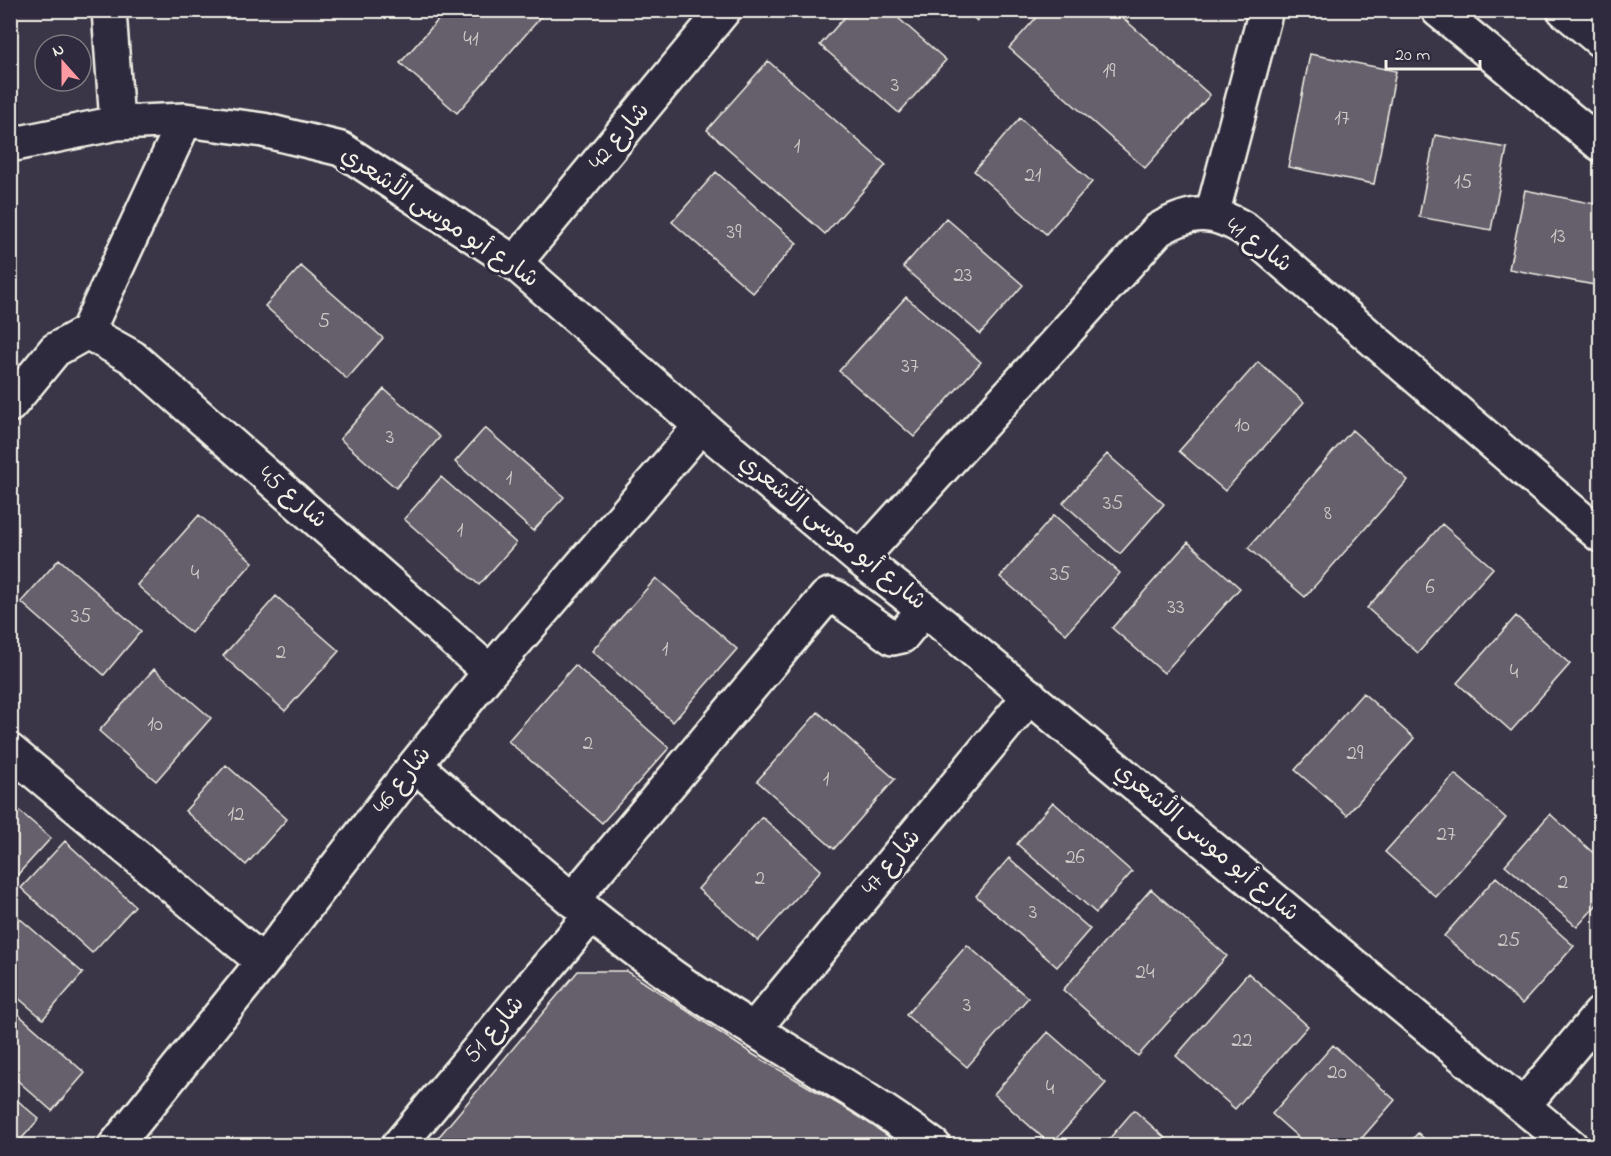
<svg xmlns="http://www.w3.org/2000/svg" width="1611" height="1156" viewBox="0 0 1611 1156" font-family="'Indie Flower','Playpen Sans Arabic',sans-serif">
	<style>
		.building { fill: #65616c; stroke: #f4f1e8; stroke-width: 1.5 }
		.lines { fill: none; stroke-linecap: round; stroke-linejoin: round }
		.minor-casing { stroke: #f4f1e8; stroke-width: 38 }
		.highway-casing { stroke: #f4f1e8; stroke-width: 38 }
		.minor { stroke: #2f2a3d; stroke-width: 33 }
		.highway { stroke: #2f2a3d; stroke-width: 33 }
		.labels { text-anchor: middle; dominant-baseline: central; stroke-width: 6; stroke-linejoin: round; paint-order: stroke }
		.number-label { font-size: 21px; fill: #d0cdc9 }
		.street-label { font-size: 24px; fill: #f4f1e8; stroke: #2f2a3d }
	</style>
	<rect width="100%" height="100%" fill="#3b3647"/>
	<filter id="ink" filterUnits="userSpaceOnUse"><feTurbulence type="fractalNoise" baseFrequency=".0167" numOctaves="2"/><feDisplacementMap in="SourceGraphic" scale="12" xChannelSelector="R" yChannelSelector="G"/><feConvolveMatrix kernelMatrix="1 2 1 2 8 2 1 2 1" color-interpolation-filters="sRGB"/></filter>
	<g filter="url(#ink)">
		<path class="building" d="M 447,10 L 534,10 L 541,17 L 457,113 L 400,63 Z
			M 851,10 L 889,10 L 946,60 L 899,113 L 820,45 Z
			M 965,10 L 986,10 L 977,21 Z
			M 1043,10 L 1114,10 L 1210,95 L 1145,168 L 1009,48 Z
			M 1310,54 L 1396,71 L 1374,184 L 1288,167 Z
			M 768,61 L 886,165 L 825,234 L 707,130 Z
			M 1020,118 L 1092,182 L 1046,234 L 974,171 Z
			M 1435,135 L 1507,148 L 1491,230 L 1419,217 Z
			M 716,172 L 797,243 L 753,293 L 672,222 Z
			M 1525,190 L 1600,205 L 1600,286 L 1509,269 Z
			M 946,218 L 1023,285 L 980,334 L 903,267 Z
			M 301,266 L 383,338 L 347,379 L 265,306 Z
			M 906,297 L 981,362 L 914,437 L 839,371 Z
			M 1258,362 L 1304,402 L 1225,491 L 1179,451 Z
			M 384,389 L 440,437 L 396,488 L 340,439 Z
			M 485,428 L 564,497 L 533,531 L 455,462 Z
			M 1352,430 L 1408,480 L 1305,597 L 1248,548 Z
			M 1107,454 L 1164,504 L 1120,554 L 1063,503 Z
			M 441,477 L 516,543 L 479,585 L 404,519 Z
			M 199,515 L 253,562 L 191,633 L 137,585 Z
			M 1054,515 L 1120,573 L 1066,634 L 1000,577 Z
			M 1442,524 L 1493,568 L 1418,653 L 1367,608 Z
			M 1188,542 L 1240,588 L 1164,673 L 1112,628 Z
			M 59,559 L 141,631 L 104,675 L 21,602 Z
			M 656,578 L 737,649 L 673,722 L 592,651 Z
			M 276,596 L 339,651 L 285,711 L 223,656 Z
			M 1516,616 L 1570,664 L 1511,731 L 1457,683 Z
			M 575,665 L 669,748 L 602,823 L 508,741 Z
			M 154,669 L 211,718 L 156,781 L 99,731 Z
			M 1363,693 L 1414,738 L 1347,815 L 1295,770 Z
			M 818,712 L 895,779 L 834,849 L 757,781 Z
			M 226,765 L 287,819 L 246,865 L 185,811 Z
			M 1455,774 L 1506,818 L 1436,897 L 1385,852 Z
			M 1053,802 L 1132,872 L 1096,913 L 1017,844 Z
			M 10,803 L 51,838 L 10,883 Z
			M 1550,814 L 1600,859 L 1600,901 L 1577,927 L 1505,865 Z
			M 762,817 L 821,870 L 758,941 L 698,889 Z
			M 65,841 L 135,906 L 92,953 L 21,888 Z
			M 1009,858 L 1090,929 L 1057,967 L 976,896 Z
			M 1496,877 L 1574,946 L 1522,1004 L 1444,936 Z
			M 1151,889 L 1227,956 L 1138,1056 L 1063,990 Z
			M 10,910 L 83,973 L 43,1019 L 10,991 Z
			M 967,945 L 1028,998 L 967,1067 L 906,1015 Z
			M 578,971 L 627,971 L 754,1055 L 888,1133 L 889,1146 L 431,1146 Z
			M 1248,973 L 1308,1026 L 1235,1109 L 1176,1056 Z
			M 11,1008 L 85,1073 L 52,1111 L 10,1074 Z
			M 1048,1032 L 1106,1083 L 1051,1145 L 994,1094 Z
			M 1333,1045 L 1395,1100 L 1355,1146 L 1308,1146 L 1272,1114 Z
			M 10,1094 L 39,1119 L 15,1146 L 10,1146 Z
			M 1134,1110 L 1174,1146 L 1103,1146 Z
			M 1418,1133 L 1432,1146 L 1406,1146 Z"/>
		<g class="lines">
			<g class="minor-casing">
				<path id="minor" d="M 109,10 L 117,123
					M 1438,10 L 1600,144
					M 10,145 L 117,123 L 185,120 L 263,130 L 341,149 L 515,263 L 701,426 L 860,559 L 924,609 L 1571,1146
					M 1212,215 L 1266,10
					M 515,263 L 724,10
					M 87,332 L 132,357 L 490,672
					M 10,405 L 55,350 L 87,332 L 185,120
					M 860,559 L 1158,230 C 1191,210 1212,209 1246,230 L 1600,535
					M 10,751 L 263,962
					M 415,765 C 503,841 590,920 686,986 C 767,1041 854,1087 934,1146
					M 572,900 L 826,597 L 829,595 L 837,598 L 893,638 L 902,636 L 924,609
					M 754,1029 L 1030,696
					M 1523,1106 L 1600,1014
					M 115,1146 L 263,962 L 415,765 L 490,672 L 701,426
					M 398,1146 L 591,915"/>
			</g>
			<g class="highway-casing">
				<path id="highway" d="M 1564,10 L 1600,40"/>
			</g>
			<use href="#minor" class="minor"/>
			<use href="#highway" class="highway"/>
		</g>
	</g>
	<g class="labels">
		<g class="number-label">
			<text x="471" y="40">41</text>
			<text x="1109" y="72">19</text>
			<text x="895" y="86">3</text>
			<text x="1342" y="119">17</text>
			<text x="797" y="147">1</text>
			<text x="1033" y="176">21</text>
			<text x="1463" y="183">15</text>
			<text x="734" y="233">39</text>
			<text x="1558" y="237">13</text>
			<text x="963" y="276">23</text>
			<text x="324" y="322">5</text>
			<text x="910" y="367">37</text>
			<text x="1242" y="426">10</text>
			<text x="390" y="438">3</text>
			<text x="509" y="479">1</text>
			<text x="1113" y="504">35</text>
			<text x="1328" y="514">8</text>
			<text x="460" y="531">1</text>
			<text x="195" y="574">4</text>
			<text x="1060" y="575">35</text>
			<text x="1430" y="588">6</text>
			<text x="1176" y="608">33</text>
			<text x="81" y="617">35</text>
			<text x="665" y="650">1</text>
			<text x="281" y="653">2</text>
			<text x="1514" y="673">4</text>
			<text x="155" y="725">10</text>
			<text x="588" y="744">2</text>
			<text x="1355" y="754">29</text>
			<text x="826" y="780">1</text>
			<text x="236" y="815">12</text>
			<text x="1446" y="835">27</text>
			<text x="1075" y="858">26</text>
			<text x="760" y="879">2</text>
			<text x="1563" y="883">2</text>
			<text x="1033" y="913">3</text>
			<text x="1509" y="941">25</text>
			<text x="1145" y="973">24</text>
			<text x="967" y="1006">3</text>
			<text x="1242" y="1041">22</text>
			<text x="1337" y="1073">20</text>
			<text x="1050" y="1089">4</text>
		</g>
		<g class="street-label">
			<text transform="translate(620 137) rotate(-50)">شارع 42</text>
			<text transform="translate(439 218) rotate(34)">شارع أبو موسى الأشعري</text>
			<text transform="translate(1258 246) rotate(36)">شارع 41</text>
			<text transform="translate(292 498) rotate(41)">شارع 45</text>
			<text transform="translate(832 533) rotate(39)">شارع أبو موسى الأشعري</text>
			<text transform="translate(403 781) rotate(-52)">شارع 46</text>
			<text transform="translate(1206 843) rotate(40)">شارع أبو موسى الأشعري</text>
			<text transform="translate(892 863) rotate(-50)">شارع 47</text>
			<text transform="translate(495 1030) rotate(-50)">شارع 51</text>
		</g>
	</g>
	<rect width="1611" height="1156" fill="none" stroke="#2f2a3d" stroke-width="36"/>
	<rect x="18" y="18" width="1575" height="1120" fill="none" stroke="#f4f1e8" stroke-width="2" filter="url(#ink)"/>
	<g transform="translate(63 63) rotate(339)"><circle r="28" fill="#2f2a3d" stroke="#7e7a81" stroke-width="1.5"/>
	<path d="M0-4.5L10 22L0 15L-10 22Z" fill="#ff9aa2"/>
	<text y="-9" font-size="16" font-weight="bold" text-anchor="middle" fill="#f4f1e8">N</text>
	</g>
	<path d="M1386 60v9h94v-9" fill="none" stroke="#f4f1e8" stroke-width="3"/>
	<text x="1395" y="60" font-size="18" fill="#f4f1e8" stroke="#2f2a3d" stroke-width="4.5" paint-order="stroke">20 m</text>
</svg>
